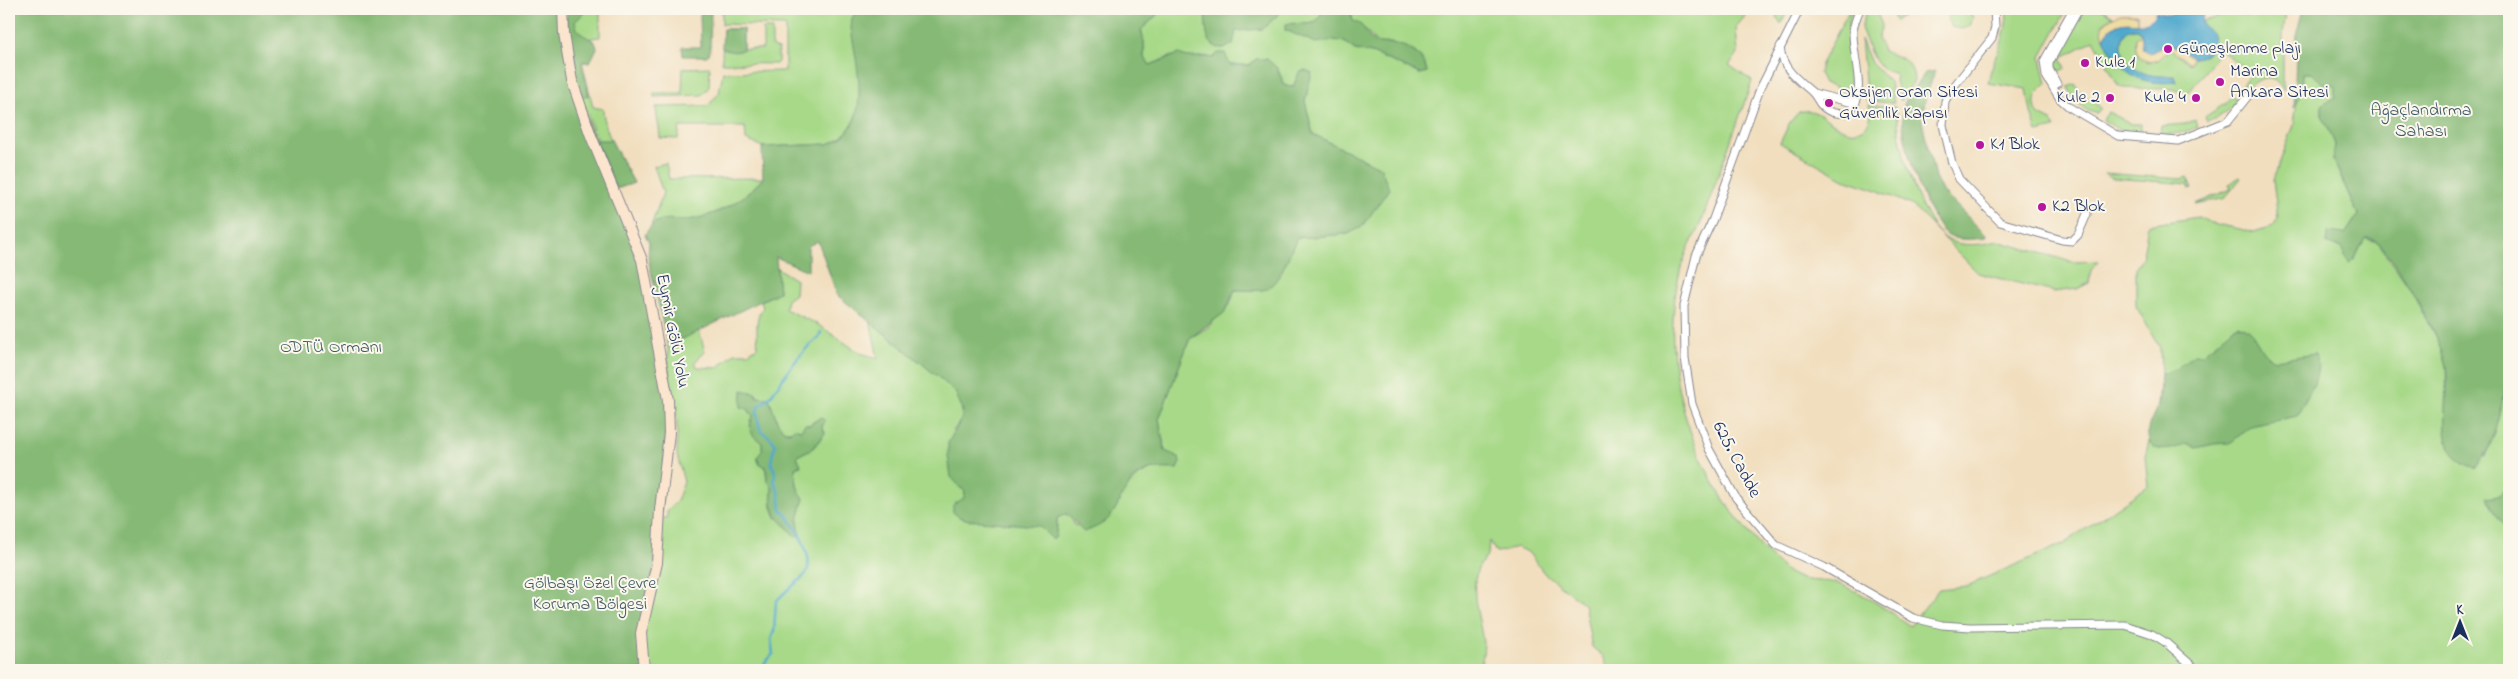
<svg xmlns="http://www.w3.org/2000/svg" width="2518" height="679" viewBox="0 0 2518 679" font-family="'Indie Flower',sans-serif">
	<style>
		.green { fill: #a7d988; stroke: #618473; fill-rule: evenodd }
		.forest { fill: #85b974; stroke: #507469 }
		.sand { fill: #eeda9e; stroke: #84847e }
		.water { fill: #50a8cd; stroke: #366c96 }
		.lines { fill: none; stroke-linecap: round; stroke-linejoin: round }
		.stream { stroke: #50a8cd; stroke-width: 2.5 }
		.street-casing { stroke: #86868e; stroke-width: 9 }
		.secondary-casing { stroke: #86868e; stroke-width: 12 }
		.street { stroke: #fff; stroke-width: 7 }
		.secondary { stroke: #fbe5cf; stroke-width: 10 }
		.poi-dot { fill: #b5179e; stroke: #fbf7ec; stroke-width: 2 }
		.labels { text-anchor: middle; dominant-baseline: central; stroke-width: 4; stroke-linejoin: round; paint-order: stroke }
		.poi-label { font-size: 18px; fill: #1b2f5e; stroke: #fbf7ec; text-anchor: start }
		.park-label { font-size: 18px; fill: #3e5a68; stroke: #fbf7ec }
		.street-label { font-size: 18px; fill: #1b2f5e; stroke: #fbf7ec }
	</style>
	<rect width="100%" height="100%" fill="#fbf7ec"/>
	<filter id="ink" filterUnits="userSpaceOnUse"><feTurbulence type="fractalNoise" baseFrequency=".02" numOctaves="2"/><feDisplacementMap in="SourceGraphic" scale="10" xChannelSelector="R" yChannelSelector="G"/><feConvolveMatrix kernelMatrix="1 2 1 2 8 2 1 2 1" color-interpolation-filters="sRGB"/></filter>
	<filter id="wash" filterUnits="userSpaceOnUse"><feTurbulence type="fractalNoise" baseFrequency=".0096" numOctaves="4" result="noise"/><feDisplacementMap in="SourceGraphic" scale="20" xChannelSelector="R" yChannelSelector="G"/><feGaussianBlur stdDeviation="1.12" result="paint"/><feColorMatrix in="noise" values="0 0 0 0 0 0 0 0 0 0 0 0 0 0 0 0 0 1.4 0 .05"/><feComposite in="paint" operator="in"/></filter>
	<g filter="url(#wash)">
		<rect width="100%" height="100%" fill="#f1debe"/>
		<path class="green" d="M 575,9 L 600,9 L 600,37 L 590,38 L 590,62 L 582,62 L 593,107 L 603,109 C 604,135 622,160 634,183 L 616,189 L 581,98 L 569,10 Z
			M 722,9 L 858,9 C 856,15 857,24 858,32 C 859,68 872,129 828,144 L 763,147 L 746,140 L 745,127 L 680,127 L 678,139 L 660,138 C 660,127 656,119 656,107 L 708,106 L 719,93 L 723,72 L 785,71 L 785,26 L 722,24 Z
			M 1159,9 L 1324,9 L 1317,22 C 1306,26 1297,22 1286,24 L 1285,30 L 1327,42 L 1335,40 L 1344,42 L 1355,50 L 1372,53 L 1420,74 L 1427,72 L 1425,64 L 1415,52 L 1391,44 L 1377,43 L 1368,32 L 1353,21 L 1350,9 L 1751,9 L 1736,27 L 1738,54 L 1729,65 L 1752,81 C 1737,124 1721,168 1705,212 C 1699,230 1688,246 1682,264 C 1660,341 1679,426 1719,492 C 1734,516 1770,562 1794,576 C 1807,583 1825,579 1839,584 C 1865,593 1888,611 1910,626 L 1939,589 L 1967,586 L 2065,543 L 2148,486 L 2145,457 L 2149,441 L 2148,430 L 2158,404 L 2161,374 L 2160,348 L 2136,306 L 2136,268 L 2143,256 L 2148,225 L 2198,217 L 2211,223 L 2254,232 L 2273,226 L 2278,218 L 2273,180 L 2294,125 L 2297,101 L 2302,92 L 2303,73 L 2312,73 L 2322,83 L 2335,85 L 2335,97 L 2322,106 L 2322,115 L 2335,144 L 2333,160 L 2358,215 L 2345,234 L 2341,248 L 2355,258 L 2365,238 L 2378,242 L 2409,287 L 2439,344 L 2446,365 L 2447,428 L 2451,450 L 2485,457 L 2499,420 L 2503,391 L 2509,372 L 2509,670 L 1609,670 L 1603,656 L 1592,647 L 1584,604 L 1544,573 L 1528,552 L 1516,547 L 1506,551 L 1496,552 L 1489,541 L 1488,556 C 1463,576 1480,616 1483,643 C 1485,651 1481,662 1480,670 L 9,670 L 9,519 L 667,518 L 667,511 L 677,501 L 684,482 L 677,455 L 677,420 L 668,366 L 668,346 L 699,331 L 705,351 L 695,362 L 697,367 L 717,368 L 735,353 L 748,353 L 757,347 C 759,335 753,319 763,308 L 761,301 L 779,292 L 777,268 L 796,280 L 795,294 L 787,300 L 785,309 L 817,324 L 860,353 L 878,358 L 870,320 L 942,380 L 955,392 L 961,401 L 962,418 L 953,431 L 959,487 L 965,491 L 964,498 L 959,503 L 1040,518 L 1057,528 L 1057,518 L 1066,514 L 1070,516 L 1075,526 L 1112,515 L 1125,489 L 1140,475 L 1150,470 L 1165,451 L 1159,419 L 1190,338 L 1207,328 L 1230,304 L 1235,290 L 1269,287 L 1276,280 L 1296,238 L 1348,234 L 1380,168 L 1313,134 L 1305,101 L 1311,73 L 1305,70 L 1299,73 L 1293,87 L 1285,86 L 1277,68 L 1256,59 L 1249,65 L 1230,65 L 1218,53 L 1213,58 L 1205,56 L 1188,59 L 1172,56 L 1150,65 L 1144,57 L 1144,42 L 1141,29 L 1156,16 ZM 744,391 L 755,393 L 784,431 L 801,430 L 821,417 L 822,427 L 825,433 L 813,448 L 797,456 L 801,466 L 795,468 L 798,492 L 804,498 L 798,518 L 776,518 L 771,504 L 772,487 L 767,480 L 762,443 L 750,421 L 753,416 L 747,408 Z
			M 1776,9 L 1789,9 L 1781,24 L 1775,14 Z
			M 1850,9 L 1853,9 C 1843,34 1849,62 1852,88 L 1848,93 L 1824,83 L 1819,73 L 1821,64 Z
			M 1867,9 L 1875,9 L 1882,25 L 1878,38 L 1883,51 C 1901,59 1912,58 1914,81 L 1901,101 L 1895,81 L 1896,74 L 1882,69 L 1872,56 L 1861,28 Z
			M 1889,9 L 1910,9 L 1912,12 L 1895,20 Z
			M 1950,9 L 1968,9 L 1973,18 L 1970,26 L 1961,29 L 1952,27 L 1947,19 Z
			M 2007,9 L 2067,9 L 2041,57 L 2047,84 C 2035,91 2031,103 2039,115 L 2053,122 L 2055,128 L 2037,132 L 2031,113 L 2027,89 L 1988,83 C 1993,54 2008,40 2007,9 Z
			M 2083,9 L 2102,9 L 2113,16 L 2104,23 C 2102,35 2105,41 2111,52 C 2127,78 2147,85 2177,82 L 2175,76 C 2155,77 2122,75 2122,48 C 2122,42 2123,35 2127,30 L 2136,29 L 2143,35 L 2137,36 C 2132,51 2141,67 2158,60 C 2164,57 2165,51 2171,49 L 2190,64 L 2193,58 C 2204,58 2217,48 2212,36 C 2210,30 2204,28 2201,22 L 2231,13 L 2246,16 L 2252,9 L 2278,9 L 2286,12 L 2283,33 L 2283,90 C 2274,72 2260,76 2249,88 L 2242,84 L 2250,74 L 2221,50 L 2190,91 L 2185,93 L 2172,89 L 2123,88 L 2118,85 L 2094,40 L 2061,58 L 2066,68 L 2057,72 L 2055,60 Z
			M 723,29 L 743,29 L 743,49 L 763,49 L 763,29 L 772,29 L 772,47 L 778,49 L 778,62 L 776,64 L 722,63 Z
			M 1861,39 L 1871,63 L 1890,82 L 1894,103 L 1867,101 Z
			M 710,67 L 709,87 L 702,95 L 654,97 L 654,93 L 682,93 L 683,68 Z
			M 2075,84 L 2080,92 L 2101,108 L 2097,113 C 2085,113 2072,99 2068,87 Z
			M 2232,97 L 2236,99 C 2232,112 2218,117 2207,122 L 2205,117 L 2226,103 Z
			M 1869,105 L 1895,107 C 1898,117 1898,127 1900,137 C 1905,164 1923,226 1948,240 C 1960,247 1985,245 1997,241 L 2073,262 L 2099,261 L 2091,270 L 2089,283 L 2077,289 L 2054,292 L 1978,273 L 1913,206 L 1874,189 L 1844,179 L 1780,143 L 1790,122 L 1799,112 C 1804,111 1809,110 1814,112 C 1830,118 1851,144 1867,124 C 1872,118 1871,113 1869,105 Z
			M 2108,112 L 2132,124 L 2141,124 L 2141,135 L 2116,128 L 2103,120 Z
			M 2195,120 L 2197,127 C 2185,133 2174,135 2160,134 L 2161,126 L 2185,124 Z
			M 666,163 L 669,179 L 763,178 C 745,200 716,216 689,220 C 674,222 664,219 651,226 L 663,193 L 654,166 Z
			M 2104,173 L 2181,179 L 2187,177 L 2192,188 L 2190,189 L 2188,184 L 2113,178 Z
			M 2239,177 L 2241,178 L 2225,198 L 2195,204 L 2231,189 L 2229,185 Z"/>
		<path class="forest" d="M 9,9 L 563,9 L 572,81 L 635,242 L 668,400 L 659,543 L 642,624 L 644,670 L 9,670 Z
			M 575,9 L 583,9 L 584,13 L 575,22 C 578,36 584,34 595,42 L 597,48 L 590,62 L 582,62 L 589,95 L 581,98 C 576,78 559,28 569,10 Z
			M 705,9 L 711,9 L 710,51 L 707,56 L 683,56 L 682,47 L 701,47 L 700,15 Z
			M 858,9 L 1159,9 L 1156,16 L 1141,30 L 1144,42 L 1144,57 L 1150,65 L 1179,54 C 1191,60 1200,55 1213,58 L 1218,53 L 1225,53 L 1230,65 L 1249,65 L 1256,59 L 1267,59 L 1277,68 L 1285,86 L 1293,87 L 1299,73 L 1305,70 L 1312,73 L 1305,101 L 1313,134 L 1381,168 L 1389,189 L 1362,227 L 1348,234 L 1297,238 C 1289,252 1281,285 1263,290 C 1254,291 1244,290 1235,290 L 1224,313 L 1190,338 L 1159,419 L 1165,451 L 1179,457 L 1180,462 L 1177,469 C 1168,469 1158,468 1150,470 C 1128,476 1123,497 1113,513 C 1107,523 1095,528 1084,532 C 1077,527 1073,517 1066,514 L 1057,518 L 1056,537 L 1052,539 L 1039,526 L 969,520 L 959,517 L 953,512 L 953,505 L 964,498 L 965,492 L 951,477 L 948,455 L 948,443 L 962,418 L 963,410 L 955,392 L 942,380 L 837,295 L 818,241 L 808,246 L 808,271 L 776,257 L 779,292 L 668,346 L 648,258 L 649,242 L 645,235 C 649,228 653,222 662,220 C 669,218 678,221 685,220 C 714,218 745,200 763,178 L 762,147 L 828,144 C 875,128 856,65 851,28 L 852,18 Z
			M 1204,9 L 1277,9 L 1281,12 L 1263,29 L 1236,31 L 1233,44 L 1224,49 C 1201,46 1208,25 1204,9 Z
			M 1324,9 L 1350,9 L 1353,21 C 1367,25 1365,35 1375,42 C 1379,44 1385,43 1390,43 C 1407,45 1424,55 1427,72 L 1420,74 L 1372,53 L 1355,50 L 1344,42 L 1335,40 L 1316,43 L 1285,30 L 1285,24 C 1297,22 1306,26 1316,22 Z
			M 2303,9 L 2509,9 L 2509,372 C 2502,387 2503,404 2499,419 C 2495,437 2486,455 2475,469 C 2466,464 2456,460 2451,451 C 2440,428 2450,392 2446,367 C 2442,340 2398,263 2379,243 C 2375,239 2370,238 2365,238 L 2355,258 L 2349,263 L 2341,248 L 2326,243 L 2327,232 L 2345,234 L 2358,215 L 2333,159 L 2335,144 L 2322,115 L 2322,106 L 2335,97 L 2335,85 L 2322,83 L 2312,73 L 2303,73 L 2302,92 L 2294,108 L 2297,32 Z
			M 723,29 L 743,29 L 743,49 C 737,54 728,51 722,48 Z
			M 1935,71 L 1925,100 L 1922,121 L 1935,177 L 1942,191 L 1986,235 L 1985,238 C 1975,239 1955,241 1947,235 C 1926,219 1898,135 1903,109 C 1905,97 1918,83 1925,73 Z
			M 596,140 L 611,140 L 634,183 L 616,189 Z
			M 2237,324 C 2260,330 2255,353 2275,360 L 2315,354 C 2325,373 2305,399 2297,416 L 2251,426 L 2230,443 L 2214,444 L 2196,448 L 2186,443 C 2172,452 2146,455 2148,431 C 2148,423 2155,414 2158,405 C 2161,396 2160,384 2161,374 L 2177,368 L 2194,354 L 2203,354 Z
			M 742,390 L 755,393 L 757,397 L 769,398 L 778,423 L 784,431 L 790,432 L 794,428 L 801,430 L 805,424 L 810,425 L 821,417 L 825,421 L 822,427 L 825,433 L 813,448 L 797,456 L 801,465 L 795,468 C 796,479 796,490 804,498 L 798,520 L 800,534 L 795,537 C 778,514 770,520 772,487 L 767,480 L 766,467 L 759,463 L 757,457 L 762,451 L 762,443 C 751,435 747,430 753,416 L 747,408 L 741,407 Z
			M 2509,487 L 2509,535 L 2486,497 L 2499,495 Z"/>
		<path class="sand" d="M 2122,14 L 2137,14 L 2137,23 C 2120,21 2112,23 2104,38 C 2098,24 2110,17 2122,14 Z
			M 2143,35 L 2143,49 L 2170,44 L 2193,58 L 2190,64 L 2171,49 C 2165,51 2164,57 2158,60 C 2141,67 2132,50 2137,36 Z"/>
		<path class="water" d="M 2173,9 L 2203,9 L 2202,24 C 2204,27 2208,29 2211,33 C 2219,46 2205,58 2193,58 L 2175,46 L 2167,44 L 2149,54 L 2143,49 L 2141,32 C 2119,13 2101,82 2175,76 L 2177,82 C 2136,86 2122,73 2104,38 C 2122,5 2147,39 2156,11 L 2171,15 Z"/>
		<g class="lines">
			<path class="stream" d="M 764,670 L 765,663 L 773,654 L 771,639 L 774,631 L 776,602 C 783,592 795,585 803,577 C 820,561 792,520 781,509 L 779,493 L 774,481 L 775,472 L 771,462 L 775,444 L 770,437 L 761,431 C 759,425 755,413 758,408 C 760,403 766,402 770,397 C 783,379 801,349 819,338 L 821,332"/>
		</g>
	</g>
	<g filter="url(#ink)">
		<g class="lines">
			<g class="street-casing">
				<path id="street" d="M 1800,9 L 1760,89 L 1713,219 L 1696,256 L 1684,306 L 1685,358 L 1692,404 L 1709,449 L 1736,498 L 1776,545 L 1824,567 L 1913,618 L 1942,625 L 1970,627 L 2125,625 L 2152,634 L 2165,642 L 2197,670
					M 1994,9 L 1995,27 L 1992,38 L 1951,90 L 1945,101 L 1943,125 L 1952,163 L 1959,179 L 2000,222 L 2062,240 L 2072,241 L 2078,235 L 2087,214
					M 2073,9 L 2044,61 L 2046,76 L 2060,99 L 2069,107 L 2118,136 L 2178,141 L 2228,121 L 2248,96
					M 1780,47 C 1782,69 1797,79 1812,92 C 1816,96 1818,101 1821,105 C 1829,114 1847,118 1854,106 C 1865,90 1852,51 1853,31 C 1854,23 1857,16 1860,9
					M 2057,84 L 2049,69 L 2049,63 L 2079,9
					M 1813,93 L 1849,102 L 1858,94"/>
			</g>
			<g class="secondary-casing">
				<path id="secondary" d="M 563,9 L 564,34 L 572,81 L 591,136 L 642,260 L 668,400 L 669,433 L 660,510 L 657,563 L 641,633 L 644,670"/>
			</g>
			<use href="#street" class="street"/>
			<use href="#secondary" class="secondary"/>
		</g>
	</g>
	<g class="poi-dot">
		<circle cx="2168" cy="49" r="5"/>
		<circle cx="2085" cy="63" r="5"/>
		<circle cx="2220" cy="82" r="5"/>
		<circle cx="2110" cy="98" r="5"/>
		<circle cx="2196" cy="98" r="5"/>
		<circle cx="1829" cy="103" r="5"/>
		<circle cx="1980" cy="145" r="5"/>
		<circle cx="2042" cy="207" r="5"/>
	</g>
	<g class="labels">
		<g class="poi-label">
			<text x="2178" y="49">Güneşlenme plajı</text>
			<text x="2095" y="63">Kule 1</text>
			<text x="2230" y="72">Marina<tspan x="2230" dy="21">Ankara Sitesi</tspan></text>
			<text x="1839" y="93">Oksijen Oran Sitesi<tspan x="1839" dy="21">Güvenlik Kapısı</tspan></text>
			<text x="2100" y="98" text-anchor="end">Kule 2</text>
			<text x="2186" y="98" text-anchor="end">Kule 4</text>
			<text x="1990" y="145">K1 Blok</text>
			<text x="2052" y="207">K2 Blok</text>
		</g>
		<g class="park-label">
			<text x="2421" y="111">Ağaçlandırma<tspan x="2421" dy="21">Sahası</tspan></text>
			<text x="331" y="348">ODTÜ Ormanı</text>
			<text x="590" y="584">Gölbaşı Özel Çevre<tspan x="590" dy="21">Koruma Bölgesi</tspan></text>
		</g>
		<g class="street-label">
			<text transform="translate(672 331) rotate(79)">Eymir Gölü Yolu</text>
			<text transform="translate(1736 460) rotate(62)">625. Cadde</text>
		</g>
	</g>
	<rect width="2518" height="679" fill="none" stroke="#fbf7ec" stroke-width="30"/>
	<g transform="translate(2460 622)" stroke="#fbf7ec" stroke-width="4" paint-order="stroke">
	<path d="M0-4L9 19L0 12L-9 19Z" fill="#1b2f5e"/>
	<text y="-8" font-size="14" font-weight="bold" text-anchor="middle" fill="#1b2f5e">K</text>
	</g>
</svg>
